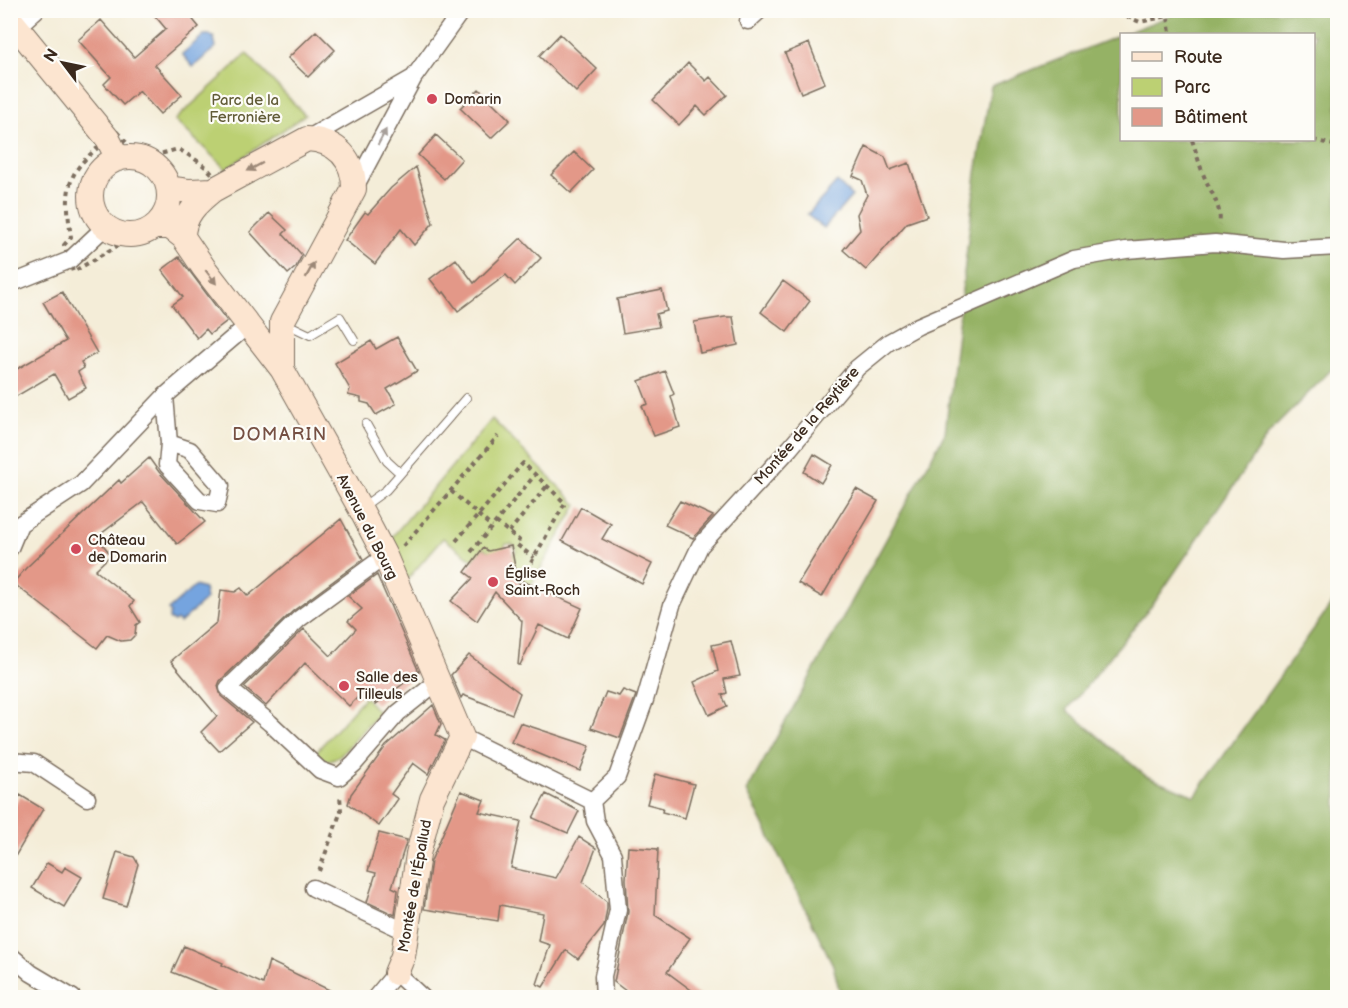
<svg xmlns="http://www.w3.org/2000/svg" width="1348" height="1008" viewBox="0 0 1348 1008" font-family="'Balsamiq Sans',sans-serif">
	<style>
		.green { fill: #bcd073; stroke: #7c7d48; stroke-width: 1.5 }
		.forest { fill: #95b265; stroke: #686e42; stroke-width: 1.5; fill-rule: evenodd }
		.water { fill: #75a4df; stroke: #58677e; stroke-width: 1.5 }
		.building { fill: #e39888 }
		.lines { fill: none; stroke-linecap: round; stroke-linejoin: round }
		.lane-casing { stroke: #7c6e5f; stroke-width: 10 }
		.street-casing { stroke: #7c6e5f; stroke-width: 19 }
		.secondary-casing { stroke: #7c6e5f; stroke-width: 26 }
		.path { stroke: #7c6e5f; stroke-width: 4; stroke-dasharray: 4.5 4.5; stroke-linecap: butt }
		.lane { stroke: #fff; stroke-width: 8 }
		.street { stroke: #fff; stroke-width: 16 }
		.secondary { stroke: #fce5d0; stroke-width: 24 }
		.oneway { fill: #a79f9a }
		.oneway2 { fill: #9c8877 }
		.poi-dot { fill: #d1495b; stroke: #fdfcf7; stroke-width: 2 }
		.labels { text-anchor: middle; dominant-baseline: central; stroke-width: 4.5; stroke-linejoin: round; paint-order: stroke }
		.poi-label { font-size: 15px; fill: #3b2a1e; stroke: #fdfcf7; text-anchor: start }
		.park-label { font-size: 15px; fill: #625c38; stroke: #fdfcf7 }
		.street-label { font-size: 15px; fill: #3b2a1e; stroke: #fdfcf7 }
		.quarter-label { font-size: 18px; letter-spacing: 1.5px; fill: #765043; stroke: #fdfcf7 }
	</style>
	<rect width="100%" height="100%" fill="#fdfcf7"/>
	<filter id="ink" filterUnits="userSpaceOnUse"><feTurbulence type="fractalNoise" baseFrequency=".0167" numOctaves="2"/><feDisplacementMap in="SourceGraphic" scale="12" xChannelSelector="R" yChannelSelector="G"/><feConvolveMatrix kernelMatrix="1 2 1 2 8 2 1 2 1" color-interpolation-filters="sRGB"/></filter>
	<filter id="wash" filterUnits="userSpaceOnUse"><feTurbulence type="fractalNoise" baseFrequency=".008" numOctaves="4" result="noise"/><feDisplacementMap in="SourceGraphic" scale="24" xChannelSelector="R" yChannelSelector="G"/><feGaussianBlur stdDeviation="1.35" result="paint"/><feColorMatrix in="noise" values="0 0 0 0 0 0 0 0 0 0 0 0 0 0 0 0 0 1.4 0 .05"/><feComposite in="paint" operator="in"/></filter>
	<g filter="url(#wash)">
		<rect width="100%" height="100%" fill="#f4edd8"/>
		<path class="green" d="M 247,54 L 305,115 L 226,169 L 175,120 Z
			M 492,419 L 577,505 L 526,594 L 515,584 L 521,576 L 511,568 L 512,556 L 516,551 L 515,547 L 512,544 L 506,544 L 504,548 L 490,552 L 483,548 L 473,560 L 443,538 L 406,581 L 387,543 Z
			M 365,697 L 379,713 L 340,756 L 327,761 L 315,753 Z"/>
		<path class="forest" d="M 1182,11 L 1337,11 L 1337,364 L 1270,432 L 1156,600 L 1067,710 L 1146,776 L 1195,796 L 1337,596 L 1337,997 L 841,997 L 833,965 L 747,791 L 945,433 L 976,173 L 991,86 ZM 1122,34 L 1314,34 L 1314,140 L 1122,140 Z"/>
		<path class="water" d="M 204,35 L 211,35 L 214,38 L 216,47 L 193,67 L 182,54 Z
			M 837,182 L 852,196 L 824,228 L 807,215 Z
			M 195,586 L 204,589 L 206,599 L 180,623 L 177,620 L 174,622 L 169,619 L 170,612 L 168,610 Z"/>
		<g id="blocks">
			<path class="building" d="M 150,10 L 185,10 L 199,27 L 155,65 L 182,95 L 160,114 L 139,91 L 123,105 L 104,84 L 111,77 L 78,40 L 101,20 L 134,57 L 166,29 Z
				M 316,31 L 335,50 L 308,77 L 288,58 Z
				M 560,34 L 597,69 L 576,92 L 539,56 Z
				M 809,43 L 825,83 L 801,93 L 785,53 Z
				M 688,63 L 706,81 L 710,77 L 727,95 L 706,115 L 697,106 L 679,125 L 653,100 Z
				M 479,89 L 510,120 L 491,138 L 460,108 Z
				M 436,135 L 462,159 L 444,179 L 418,155 Z
				M 866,147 L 885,157 L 890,170 L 909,163 L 927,216 L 907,223 L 866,270 L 843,250 L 860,230 L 857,214 L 867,195 L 862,180 L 853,176 Z
				M 574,152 L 593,170 L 571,193 L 551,175 Z
				M 416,167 L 433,223 L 414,245 L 401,229 L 375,264 L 345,240 L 365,212 L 368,214 L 391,188 Z
				M 269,213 L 287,230 L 283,234 L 302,255 L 296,267 L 288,274 L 250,232 Z
				M 521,238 L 541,258 L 515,285 L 506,275 L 458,311 L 444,292 L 442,294 L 430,279 L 456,259 L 474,283 Z
				M 179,257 L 227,321 L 210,334 L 206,329 L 197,338 L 172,305 L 183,297 L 162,270 Z
				M 783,281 L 810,301 L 787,332 L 761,312 Z
				M 662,290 L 667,311 L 656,314 L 659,327 L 623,333 L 617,299 Z
				M 62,292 L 97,353 L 81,362 L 84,368 L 78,372 L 86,388 L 68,398 L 54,374 L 10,400 L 10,373 L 66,341 L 43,302 Z
				M 725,317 L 733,317 L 738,345 L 700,353 L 694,322 Z
				M 397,337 L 417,371 L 387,389 L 396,404 L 376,415 L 369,404 L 361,402 L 361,398 L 348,395 L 350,389 L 335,363 L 371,341 L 376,349 Z
				M 665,371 L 674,394 L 671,396 L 680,427 L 654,436 L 642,406 L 648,404 L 639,381 Z
				M 814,454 L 832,465 L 821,483 L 804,472 Z
				M 149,458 L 159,472 L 205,522 L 177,544 L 143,502 L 97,537 L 111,555 L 95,570 L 134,601 L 130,606 L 140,622 L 136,625 L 135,635 L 130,640 L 121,641 L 107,635 L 97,648 L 13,583 L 26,568 L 119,480 L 121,483 Z
				M 856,489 L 878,501 L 822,597 L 798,583 Z
				M 680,501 L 713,516 L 693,538 L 665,525 Z
				M 581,507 L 611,524 L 602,539 L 652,564 L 642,584 L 562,541 Z
				M 341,519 L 363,559 L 293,611 L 220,681 L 218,686 L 221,696 L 252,722 L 219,751 L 201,732 L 217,716 L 171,661 L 217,622 L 221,590 L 235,592 L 241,588 L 248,596 Z
				M 511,546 L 516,572 L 520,576 L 518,579 L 582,608 L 568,639 L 539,625 L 520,665 L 518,665 L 522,621 L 495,592 L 477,621 L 451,601 L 473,578 L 465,572 L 483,548 L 488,551 Z
				M 377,575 L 419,672 L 376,704 L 364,691 L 349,706 L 305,663 L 266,706 L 244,687 L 304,629 L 331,656 L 356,629 L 348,621 L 362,609 L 348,596 Z
				M 731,641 L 740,676 L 724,679 L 727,693 L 722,695 L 727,706 L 709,715 L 694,682 L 718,671 L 712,645 Z
				M 469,655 L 520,693 L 512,714 L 463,695 L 461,698 L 451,675 Z
				M 623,690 L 636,695 L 620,738 L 591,728 L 606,692 L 619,696 Z
				M 433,705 L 441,724 L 436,735 L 445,740 L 428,774 L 413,763 L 391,794 L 398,799 L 379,826 L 348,804 L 351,794 L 386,746 Z
				M 520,723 L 590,746 L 580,771 L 511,742 Z
				M 655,774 L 694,784 L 685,818 L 662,812 L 663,808 L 647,804 Z
				M 461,791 L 484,800 L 479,812 L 521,821 L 511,868 L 556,878 L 579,837 L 596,848 L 583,882 L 607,902 L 607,909 L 604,926 L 578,959 L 566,950 L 543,987 L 537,984 L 550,945 L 538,941 L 543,913 L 500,905 L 498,921 L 424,909 L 431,861 Z
				M 546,794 L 579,811 L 568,833 L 533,818 Z
				M 20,795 L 43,809 L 10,865 L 10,812 Z
				M 379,833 L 407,840 L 392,887 L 398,890 L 395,915 L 367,902 L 376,873 L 368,871 Z
				M 628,847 L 658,849 L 655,915 L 690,938 L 667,972 L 702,998 L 635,998 L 614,982 L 628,912 L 626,879 Z
				M 117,852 L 134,857 L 138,864 L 126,906 L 103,899 Z
				M 47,863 L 62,872 L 65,867 L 82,877 L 64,907 L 32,888 Z
				M 184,946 L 223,963 L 222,965 L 263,984 L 269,961 L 346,998 L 236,998 L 172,972 Z"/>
		</g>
	</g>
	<g filter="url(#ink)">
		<use href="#blocks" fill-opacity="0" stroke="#7c6e5f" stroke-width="1.5"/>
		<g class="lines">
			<g class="lane-casing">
				<path id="lane" d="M 285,323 L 310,335 L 340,317 L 354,340
					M 366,424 L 387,461 L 400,473
					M 361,508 L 386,490 L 466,398"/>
			</g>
			<g class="street-casing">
				<path id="street" d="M 748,21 L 760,10
					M 17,27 L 36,10
					M 307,139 L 413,78
					M 354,189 L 414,77 L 462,10
					M 10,284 L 70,260 L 105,227
					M 169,443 L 167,465 L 200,501 L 217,504 L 221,486 L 190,450 L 169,443 L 165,396 L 248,325
					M 10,548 L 20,524 L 81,484 L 165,396
					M 385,556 L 299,619 L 228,688 L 270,723 L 320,770 L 339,777 L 354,764 L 398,713 L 437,682
					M 462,737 L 592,801
					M 10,761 L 34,763 L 87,798
					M 592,801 L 617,777 L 645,700 L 672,605 L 700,546 L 790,448 L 857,368 L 889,342 L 918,326 L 1074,259 L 1126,250 L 1215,243 L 1284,250 L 1338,247
					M 592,801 L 595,821 L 613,855 L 618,910 L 603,976 L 604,998
					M 313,888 L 407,932
					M 10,955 L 31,973 L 73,998
					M 375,998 L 396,973 L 423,998"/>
			</g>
			<g class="secondary-casing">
				<path id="secondary" d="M 10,19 L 108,139 L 118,159
					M91 196a39 39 0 1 1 78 0a39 39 0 1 1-78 0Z
					M 169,188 L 189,191 L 213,190 L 307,139 C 338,141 354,159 354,189 L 282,322 L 282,369
					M 155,227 L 170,227 L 183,237 L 204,268 L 282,369 L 360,508 L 385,556 L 462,737 L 432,799 L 418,854 L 403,956 L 396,973
					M 183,237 C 183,215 197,203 213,190"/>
			</g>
			<path class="path" d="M 1122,10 L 1123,15 L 1140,22 L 1168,16 L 1170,34
				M 117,132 C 140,159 144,159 178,149 C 199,161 216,171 224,195 L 192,216 L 190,230 L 177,244 L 166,237 L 122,243 L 73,272 L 64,245 L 71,237 C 62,176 71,169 117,132 Z
				M 1192,140 C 1196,151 1199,164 1204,176 C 1210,191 1223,208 1219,225
				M 1313,140 L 1338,146
				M 451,491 L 492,527
				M 496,522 L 519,540 L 516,544 L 534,558
				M 509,532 L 547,486
				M 456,541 L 523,463 L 565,503 L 519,584
				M 403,546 L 498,436
				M 471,552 L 535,475
				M 319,871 L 341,811 L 340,795"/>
			<use href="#lane" class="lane"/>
			<use href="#street" class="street"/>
			<use href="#secondary" class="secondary"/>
		</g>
		<defs><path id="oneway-solid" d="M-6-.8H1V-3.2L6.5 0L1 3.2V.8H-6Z" transform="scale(1.5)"/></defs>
		<use class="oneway" href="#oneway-solid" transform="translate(382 137) rotate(-62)"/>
		<g class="oneway2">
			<use href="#oneway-solid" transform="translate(255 167) rotate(152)"/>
			<use href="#oneway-solid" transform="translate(310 270) rotate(-61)"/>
			<use href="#oneway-solid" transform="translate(211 277) rotate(52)"/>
		</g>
	</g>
	<g class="poi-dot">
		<circle cx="432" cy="99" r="6"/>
		<circle cx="76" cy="549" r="6"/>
		<circle cx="493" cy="582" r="6"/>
		<circle cx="344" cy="686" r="6"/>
	</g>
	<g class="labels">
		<g class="poi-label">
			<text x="444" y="99">Domarin</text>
			<text x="88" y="540">Château<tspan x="88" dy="17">de Domarin</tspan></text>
			<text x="505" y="573">Église<tspan x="505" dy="17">Saint-Roch</tspan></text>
			<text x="356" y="677">Salle des<tspan x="356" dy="17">Tilleuls</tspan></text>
		</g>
		<g class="park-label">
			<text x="245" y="100">Parc de la<tspan x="245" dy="17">Ferronière</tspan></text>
		</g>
		<g class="street-label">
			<text transform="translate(807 426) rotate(-49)">Montée de la Reytière</text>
			<text transform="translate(367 527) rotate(63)">Avenue du Bourg</text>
			<text transform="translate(415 886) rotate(-80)">Montée de l'Épallud</text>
		</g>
		<g class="quarter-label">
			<text x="280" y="434">DOMARIN</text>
		</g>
	</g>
	<rect width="1348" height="1008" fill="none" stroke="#fdfcf7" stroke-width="36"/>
	<rect x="1120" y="33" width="195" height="108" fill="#fdfcf7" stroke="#afa8a0" stroke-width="1.5"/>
	<rect x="1132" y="52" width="30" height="9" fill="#fce5d0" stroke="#afa8a0" stroke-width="1.5"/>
	<text x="1174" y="63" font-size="18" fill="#3b2a1e">Route</text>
	<rect x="1132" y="78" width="30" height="18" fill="#bcd073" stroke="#afa8a0" stroke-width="1.5"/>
	<text x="1174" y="93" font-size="18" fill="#3b2a1e">Parc</text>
	<rect x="1132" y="108" width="30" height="18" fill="#e39888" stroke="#afa8a0" stroke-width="1.5"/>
	<text x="1174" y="123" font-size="18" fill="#3b2a1e">Bâtiment</text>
	<g transform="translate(63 63) rotate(302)" stroke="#fdfcf7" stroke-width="4.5" paint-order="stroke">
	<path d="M0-4.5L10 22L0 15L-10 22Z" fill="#3b2a1e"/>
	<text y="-9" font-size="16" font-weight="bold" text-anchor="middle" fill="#3b2a1e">N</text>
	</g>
</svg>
